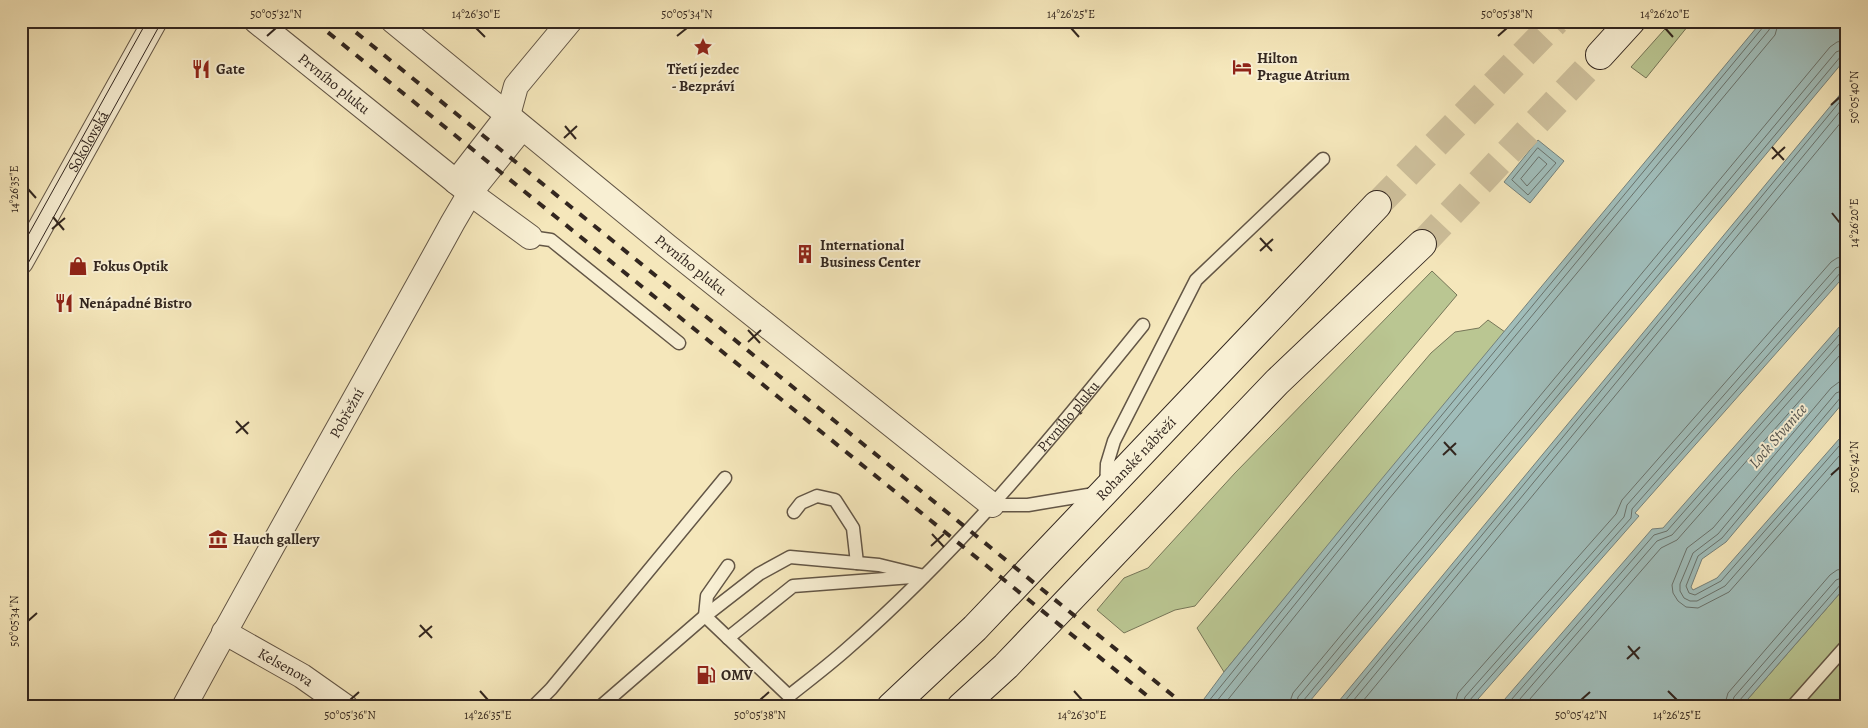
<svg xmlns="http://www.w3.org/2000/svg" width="1868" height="728" viewBox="0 0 1868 728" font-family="Alegreya,serif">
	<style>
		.green { fill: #bac692; stroke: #767658 }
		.water { fill: #a0bdba; stroke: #74817c }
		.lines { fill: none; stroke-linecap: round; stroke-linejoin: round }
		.shore { stroke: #69726c; stroke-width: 1 }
		.secondary-tunnel { stroke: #cec09c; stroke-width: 28; stroke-dasharray: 28 14; stroke-linecap: butt }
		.lane-casing { stroke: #635646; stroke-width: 15 }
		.street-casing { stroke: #635646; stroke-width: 26 }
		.secondary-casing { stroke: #32261f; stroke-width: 30 }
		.lane { stroke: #f8efd3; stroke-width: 12 }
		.street { stroke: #f8efd3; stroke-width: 24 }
		.secondary { stroke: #f8efd3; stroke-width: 28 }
		.tram { stroke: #32261f; stroke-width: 1 }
		.rail { stroke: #32261f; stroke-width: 4; stroke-dasharray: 9 9; stroke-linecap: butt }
		.ticks { fill: none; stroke: #32261f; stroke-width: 2 }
		.labels { text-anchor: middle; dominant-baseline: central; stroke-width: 4; stroke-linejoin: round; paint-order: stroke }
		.poi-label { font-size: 15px; font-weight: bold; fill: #32261f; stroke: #f8efd3; text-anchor: start }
		.street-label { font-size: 15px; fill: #32261f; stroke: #f8efd3 }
		.water-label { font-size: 16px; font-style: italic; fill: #53534e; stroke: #f8efd3 }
		.neatline { fill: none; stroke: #32261f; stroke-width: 2 }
		.ticks-label { font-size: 12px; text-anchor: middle; fill: #32261f }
	</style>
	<rect width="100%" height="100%" fill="#f5e7bb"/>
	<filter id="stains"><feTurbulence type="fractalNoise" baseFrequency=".004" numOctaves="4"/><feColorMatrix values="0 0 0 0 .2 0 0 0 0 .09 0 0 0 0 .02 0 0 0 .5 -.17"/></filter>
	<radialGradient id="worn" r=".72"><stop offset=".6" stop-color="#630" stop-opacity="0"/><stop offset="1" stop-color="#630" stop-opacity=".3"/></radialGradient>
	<path class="green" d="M 1672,21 L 1692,21 L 1646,78 L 1631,67 Z
		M 1432,271 L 1457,295 L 1195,606 L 1175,610 L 1124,633 L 1097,610 L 1124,578 L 1148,568 L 1235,473 Z
		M 1488,320 L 1505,332 L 1224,672 L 1197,628 L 1431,353 L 1455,332 L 1479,328 Z
		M 1847,585 L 1847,707 L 1741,707 Z"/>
	<path class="water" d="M 1762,21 L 1847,21 L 1847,57 L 1305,707 L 1198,707 L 1224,672 L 1375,487 Z
		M 1847,86 L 1847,273 L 1635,513 L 1639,516 L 1471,707 L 1334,707 Z
		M 1538,140 L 1564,161 L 1530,203 L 1504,182 Z
		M 1847,318 L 1847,398 L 1726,542 L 1702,559 L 1691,587 L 1693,590 L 1717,578 L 1847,430 L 1847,585 L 1741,707 L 1498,707 L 1652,529 L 1663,528 Z"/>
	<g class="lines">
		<path class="shore" d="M 1538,148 L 1556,163 L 1528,195 L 1512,180 Z
			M 1539,157 L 1547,164 L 1527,186 L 1521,179 Z
			M 1847,381 L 1839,382 L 1831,388 L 1713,528 L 1687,548 L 1672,585 L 1673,593 L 1678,601 L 1686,607 L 1698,608 L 1729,592 L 1847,458
			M 1847,389 L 1836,393 L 1718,534 L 1693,553 L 1680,584 L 1680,591 L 1684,598 L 1690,601 L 1697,601 L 1725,586 L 1847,447
			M 1847,395 L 1841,397 L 1722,538 L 1698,556 L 1686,586 L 1689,593 L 1695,595 L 1721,581 L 1847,437
			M 1204,707 L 1379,491 L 1764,26 L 1765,21
			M 1212,707 L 1384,494 L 1769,30 L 1772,21
			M 1222,707 L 1389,499 L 1775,35 L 1779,21
			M 1288,707 L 1293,693 L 1830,47 L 1837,42 L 1847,40
			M 1296,707 L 1298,697 L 1836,52 L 1847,48
			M 1302,707 L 1303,701 L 1841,56 L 1847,54
			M 1340,707 L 1847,93
			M 1348,707 L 1847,103
			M 1358,707 L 1847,115
			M 1454,707 L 1458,693 L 1616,514 L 1622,500 L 1831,262 L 1837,258 L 1847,256
			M 1462,707 L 1465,697 L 1624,517 L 1627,505 L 1836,268 L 1847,264
			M 1468,707 L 1469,701 L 1631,518 L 1632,509 L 1841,272 L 1847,270
			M 1505,707 L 1654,535 L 1667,531 L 1847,326
			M 1513,707 L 1657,541 L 1672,535 L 1847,335
			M 1523,707 L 1661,548 L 1677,540 L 1847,347
			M 1724,707 L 1728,693 L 1830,575 L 1837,570 L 1847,568
			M 1731,707 L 1734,697 L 1836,580 L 1847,576
			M 1737,707 L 1739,701 L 1841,584 L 1847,582"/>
		<path class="secondary-tunnel" d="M 1377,205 L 1556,21
			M 1422,244 L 1600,55"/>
		<g class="lane-casing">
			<g id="lane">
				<path d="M 530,237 L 551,240 L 679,343"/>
				<path d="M 992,505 L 1028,505 L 1106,492 L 1107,464 L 1114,441 L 1196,280 L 1323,159"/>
				<path d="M 794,512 L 801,503 L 817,496 L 835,500 L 853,528 L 857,563"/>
				<path id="s1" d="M 705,616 L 789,696 C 809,680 829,665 848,648 C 958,552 1052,438 1143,325"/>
				<path d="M 705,616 L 707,596 L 728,566"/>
				<path d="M 728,638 L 793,586 L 912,577"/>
				<path d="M 533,707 L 551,689 L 725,478"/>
				<path d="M 600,707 L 705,616 L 759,574 L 790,557 L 879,565 L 924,576"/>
				<path d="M 1792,707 L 1847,645"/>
			</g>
		</g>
		<g class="street-casing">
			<g id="street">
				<path id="s2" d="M 256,21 L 470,193 L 530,237"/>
				<path id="s3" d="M 393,21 L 667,246 L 992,505"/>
				<path d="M 456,182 L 508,115 L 516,86 L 570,21"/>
				<path id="s4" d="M 21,262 L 155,21"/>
				<path id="s5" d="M 224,632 L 302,676 L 346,707"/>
				<path id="s6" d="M 184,707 C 272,544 364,384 453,222 L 470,193 L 522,128"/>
			</g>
		</g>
		<g class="secondary-casing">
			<g id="secondary">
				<path d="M 1600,55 L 1631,21"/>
				<path id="s7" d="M 891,707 L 975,628 L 1377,205"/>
				<path d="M 961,707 L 1006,666 L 1277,382 L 1422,244"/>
			</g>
		</g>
		<use href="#lane" class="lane"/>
		<use href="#street" class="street"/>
		<use href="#secondary" class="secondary"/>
		<path class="tram" d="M 21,248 L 147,21
			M 21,276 L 162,21"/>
		<path class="rail" d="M 314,21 L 1161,707
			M 342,21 L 1187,707"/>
	</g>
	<path class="ticks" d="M 476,28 L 485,37M 1071,28 L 1079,37M 1665,28 L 1673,37M 267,36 L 276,28M 677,36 L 687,28M 1498,36 L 1507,28M 1831,105 L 1840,97M 565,126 L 576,139M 564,138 L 577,126M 1772,147 L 1784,160M 1772,159 L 1785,147M 28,189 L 36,198M 1832,213 L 1840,223M 53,217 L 64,230M 52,229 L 65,218M 1260,238 L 1272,251M 1260,251 L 1273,239M 748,330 L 760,343M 748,342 L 761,330M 236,421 L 248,434M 236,433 L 249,422M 1444,442 L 1456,455M 1443,455 L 1456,443M 1831,475 L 1840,467M 932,534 L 944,547M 931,546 L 944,534M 28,621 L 37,613M 420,625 L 432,638M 419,637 L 432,626M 1628,646 L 1639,659M 1627,659 L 1640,647M 480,691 L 488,700M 1074,691 L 1082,700M 1668,691 L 1677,700M 350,700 L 359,692M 760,700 L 769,692M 1581,700 L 1590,692"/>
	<defs>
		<g id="sight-bare" transform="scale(1.5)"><path d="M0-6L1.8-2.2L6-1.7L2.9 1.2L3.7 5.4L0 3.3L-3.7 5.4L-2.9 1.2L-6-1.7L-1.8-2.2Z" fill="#8f2418" stroke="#f8efd3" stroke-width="2.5" paint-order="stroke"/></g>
		<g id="hotel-bare" transform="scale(1.5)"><path d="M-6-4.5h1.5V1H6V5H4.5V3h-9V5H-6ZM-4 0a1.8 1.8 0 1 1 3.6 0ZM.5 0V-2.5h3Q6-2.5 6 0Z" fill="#8f2418" stroke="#f8efd3" stroke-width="2.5" paint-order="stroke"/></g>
		<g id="restaurant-bare" transform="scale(1.5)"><path d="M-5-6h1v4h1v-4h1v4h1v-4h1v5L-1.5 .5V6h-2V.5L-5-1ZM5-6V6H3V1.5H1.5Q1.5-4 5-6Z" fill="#8f2418" stroke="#f8efd3" stroke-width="2.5" paint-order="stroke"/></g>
		<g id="building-bare" transform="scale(1.5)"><path d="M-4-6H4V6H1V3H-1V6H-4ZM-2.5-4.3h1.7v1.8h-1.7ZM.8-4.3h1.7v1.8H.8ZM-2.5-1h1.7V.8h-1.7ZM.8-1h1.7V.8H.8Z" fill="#8f2418" stroke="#f8efd3" stroke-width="2.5" paint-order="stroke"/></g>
		<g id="shop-bare" transform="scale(1.5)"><path d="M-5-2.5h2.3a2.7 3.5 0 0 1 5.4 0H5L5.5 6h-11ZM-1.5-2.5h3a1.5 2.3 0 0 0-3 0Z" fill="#8f2418" stroke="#f8efd3" stroke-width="2.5" paint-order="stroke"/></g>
		<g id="museum-bare" transform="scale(1.5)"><path d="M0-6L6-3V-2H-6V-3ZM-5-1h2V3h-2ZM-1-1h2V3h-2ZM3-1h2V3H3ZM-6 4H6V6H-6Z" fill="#8f2418" stroke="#f8efd3" stroke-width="2.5" paint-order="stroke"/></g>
		<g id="fuel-bare" transform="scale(1.5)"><path d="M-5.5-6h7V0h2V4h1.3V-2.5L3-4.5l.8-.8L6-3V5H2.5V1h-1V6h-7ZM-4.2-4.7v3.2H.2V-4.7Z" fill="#8f2418" stroke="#f8efd3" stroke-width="2.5" paint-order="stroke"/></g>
	</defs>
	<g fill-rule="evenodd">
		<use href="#sight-bare" x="703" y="47"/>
		<use href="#hotel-bare" x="1242" y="67"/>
		<use href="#restaurant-bare" x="201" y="69"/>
		<use href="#building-bare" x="805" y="254"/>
		<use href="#shop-bare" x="78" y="266"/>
		<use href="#restaurant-bare" x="64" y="303"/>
		<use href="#museum-bare" x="218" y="539"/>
		<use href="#fuel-bare" x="706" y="675"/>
	</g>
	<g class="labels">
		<g class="poi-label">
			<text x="1257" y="58">Hilton<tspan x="1257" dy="17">Prague Atrium</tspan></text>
			<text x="216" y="69">Gate</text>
			<text x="703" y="69" text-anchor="middle">Třetí jezdec<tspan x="703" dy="17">- Bezpráví</tspan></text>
			<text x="820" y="245">International<tspan x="820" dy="17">Business Center</tspan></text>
			<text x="93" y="266">Fokus Optik</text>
			<text x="79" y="303">Nenápadné Bistro</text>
			<text x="233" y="539">Hauch gallery</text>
			<text x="721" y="675">OMV</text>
		</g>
		<g class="street-label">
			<text stroke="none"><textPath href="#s2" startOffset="100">Prvního pluku</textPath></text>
			<text stroke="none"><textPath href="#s4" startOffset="138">Sokolovská</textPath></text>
			<text stroke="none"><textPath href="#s3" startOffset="385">Prvního pluku</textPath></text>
			<text stroke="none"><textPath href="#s6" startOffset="336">Pobřežní</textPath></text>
			<text stroke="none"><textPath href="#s1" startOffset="512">Prvního pluku</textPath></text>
			<text stroke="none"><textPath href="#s7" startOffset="349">Rohanské nábřeží</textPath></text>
			<text stroke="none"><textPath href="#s5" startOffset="71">Kelsenova</textPath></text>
		</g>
		<g class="water-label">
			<text transform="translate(1778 436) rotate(-49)">Lock Stvanice</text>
		</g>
	</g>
	<rect width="1868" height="728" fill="none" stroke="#f5e7bb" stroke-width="55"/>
	<rect x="28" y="28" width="1812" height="672" class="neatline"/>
	<g class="ticks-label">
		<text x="276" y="18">50°05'32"N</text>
		<text x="476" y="18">14°26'30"E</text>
		<text x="687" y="18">50°05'34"N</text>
		<text x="1071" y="18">14°26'25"E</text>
		<text x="1507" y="18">50°05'38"N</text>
		<text x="1665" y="18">14°26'20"E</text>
		<text transform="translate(1854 97) rotate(-90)" y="4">50°05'40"N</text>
		<text transform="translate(14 189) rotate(-90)" y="4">14°26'35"E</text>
		<text transform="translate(1854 223) rotate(-90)" y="4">14°26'20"E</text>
		<text transform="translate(1854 467) rotate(-90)" y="4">50°05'42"N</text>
		<text transform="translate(14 621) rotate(-90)" y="4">50°05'34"N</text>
		<text x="350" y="719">50°05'36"N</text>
		<text x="488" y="719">14°26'35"E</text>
		<text x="760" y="719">50°05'38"N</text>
		<text x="1082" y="719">14°26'30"E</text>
		<text x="1581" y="719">50°05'42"N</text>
		<text x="1677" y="719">14°26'25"E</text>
	</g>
	<rect width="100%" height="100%" filter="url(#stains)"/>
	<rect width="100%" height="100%" fill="url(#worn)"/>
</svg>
